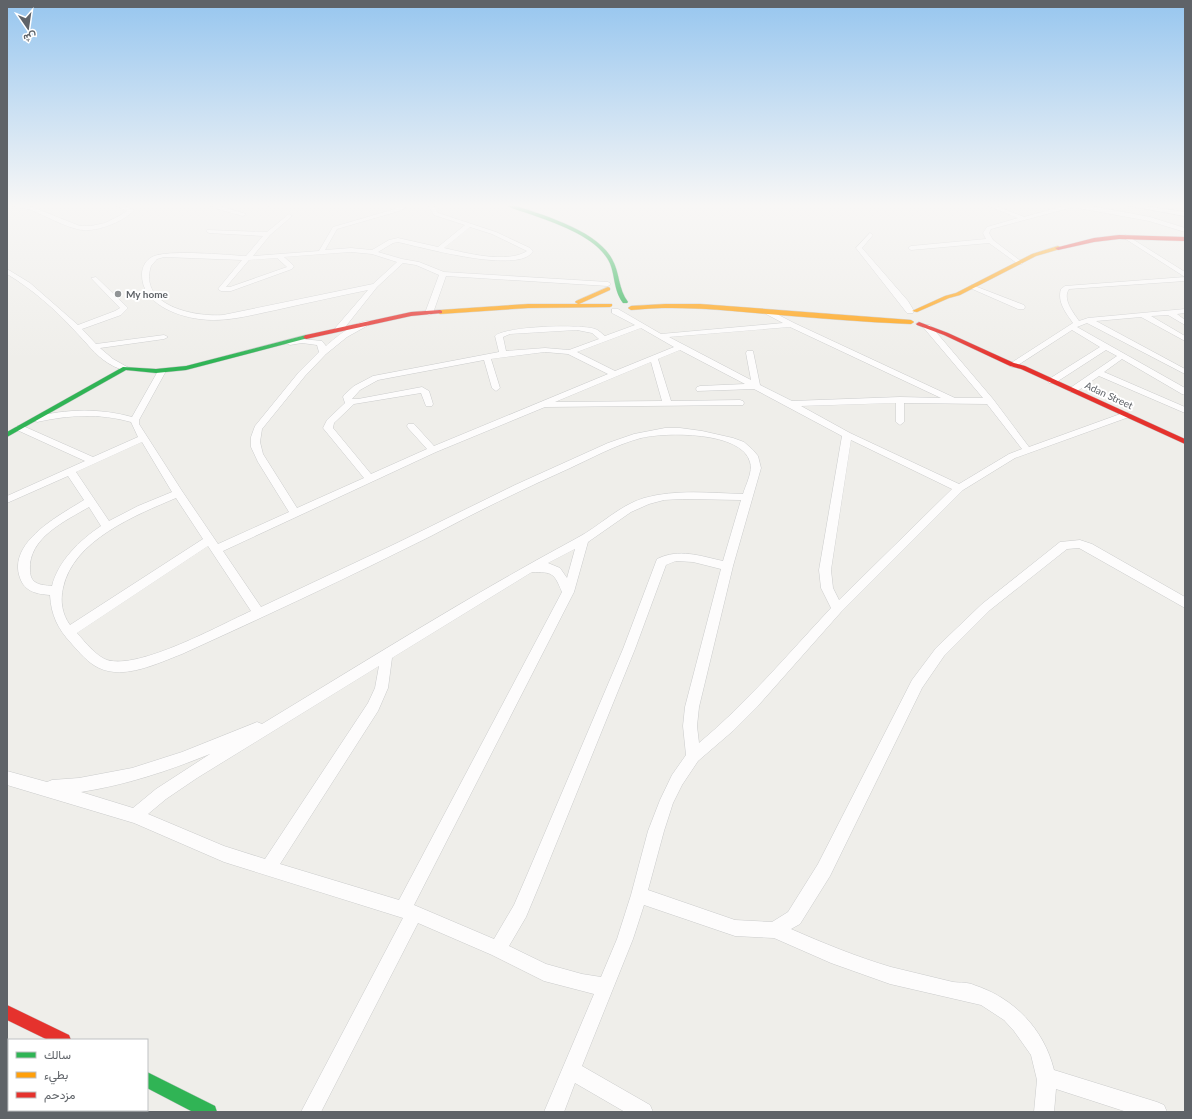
<svg xmlns="http://www.w3.org/2000/svg" width="1192" height="1119" viewBox="0 0 1192 1119" font-family="Lato,Vazirmatn,sans-serif">
	<style>
		.lines { fill: none; stroke-linecap: round; stroke-linejoin: round }
		.street-casing { stroke: #cbcccc; stroke-width: 1 }
		.fast-casing { stroke: #cacacb; stroke-width: 1 }
		.slow-casing { stroke: #cacacb; stroke-width: 1 }
		.jam-casing { stroke: #cacacb; stroke-width: 1 }
		.street { fill: #fdfcfc; fill-rule: evenodd }
		.fast { fill: #30b455; fill-rule: evenodd }
		.slow { fill: #ff9f0a; fill-rule: evenodd }
		.jam { fill: #e5322d; fill-rule: evenodd }
		.poi-dot { fill: #919496; stroke: #fff; stroke-width: 1.5 }
		.labels { text-anchor: middle; dominant-baseline: central; stroke-width: 4; stroke-linejoin: round; paint-order: stroke }
		.far-poi-label { font-size: 10px; font-weight: bold; fill: #5f6368; stroke: #fff; text-anchor: start }
		.far-street-label { font-size: 10px; fill: #5f6368; stroke: #fff }
	</style>
	<rect width="100%" height="100%" fill="#efeeea"/>
	<g class="lines">
		<g class="street-casing">
			<path id="street" d="M 7,204 L 17,204 L 32,207 L 80,226 L 91,226 L 105,223 L 119,216 L 127,211 L 113,204 L 120,204 L 134,210 C 124,222 93,234 77,229 C 61,225 46,216 31,210 C 23,207 14,208 7,204 Z
				M 207,204 L 214,204 L 246,214 L 243,216 L 221,210 Z
				M 264,204 L 272,204 L 269,206 Z
				M 401,204 L 407,204 L 405,208 L 399,211 L 337,229 L 325,250 L 351,248 L 372,250 L 389,240 L 398,238 L 438,247 L 465,225 L 434,215 L 427,204 L 433,204 L 438,213 L 496,232 L 530,248 L 533,251 C 520,275 421,247 398,242 L 393,243 L 378,252 L 402,259 L 419,262 L 444,272 L 608,282 L 611,284 L 608,286 L 446,276 L 433,313 L 429,315 L 425,313 L 439,275 L 416,265 L 403,263 L 377,287 L 342,331 L 339,331 L 335,329 L 336,327 L 368,290 C 338,296 307,303 276,310 C 251,315 225,323 199,319 C 176,316 141,303 142,274 C 142,267 146,260 152,257 C 166,249 227,255 246,256 L 263,236 L 209,233 L 206,231 L 207,230 L 267,232 L 289,214 L 291,215 L 291,217 L 270,235 L 253,256 L 319,251 L 333,227 L 395,209 ZM 470,227 L 492,234 L 527,251 C 507,264 466,253 444,248 ZM 351,252 L 372,254 L 397,262 L 373,284 L 223,315 C 195,317 138,306 151,266 L 157,259 L 164,257 L 242,260 L 218,289 L 221,291 L 231,291 L 292,269 L 294,266 L 284,257 ZM 277,258 L 287,267 L 230,287 L 226,287 L 249,260 Z
				M 984,204 L 991,204 L 1024,217 L 1071,204 L 1080,204 L 1150,217 L 1185,228 L 1185,232 L 1149,221 L 1073,207 L 991,229 L 989,233 L 993,240 L 1022,262 L 1022,264 L 1018,264 L 989,243 L 911,250 L 908,248 L 911,246 L 986,239 L 983,233 L 987,227 L 1018,218 Z
				M 1119,204 L 1131,204 L 1185,212 L 1185,216 Z
				M 870,233 L 873,235 L 862,248 L 908,301 L 914,311 L 913,313 L 907,313 L 856,248 Z
				M 1126,235 L 1185,272 L 1185,281 L 1069,289 C 1062,299 1073,312 1079,321 L 1088,318 L 1185,309 L 1185,313 L 1177,314 L 1185,320 L 1185,325 L 1168,315 L 1151,316 L 1185,336 L 1185,341 L 1141,317 L 1096,321 L 1185,369 L 1185,374 L 1087,323 L 1077,327 L 1185,388 L 1185,395 L 1182,394 L 1122,359 L 1104,372 L 1185,407 L 1185,413 L 1099,376 L 1076,392 L 1070,392 L 1069,390 L 1070,388 L 1117,356 L 1106,350 L 1055,383 L 1049,383 L 1048,381 L 1049,379 L 1100,347 L 1072,330 L 1015,367 L 1012,367 L 1008,365 L 1073,323 C 1066,313 1057,302 1061,289 L 1065,286 L 1185,277 L 1124,238 L 1124,236 Z
				M 7,269 L 30,283 L 78,325 L 115,311 L 120,308 L 91,278 L 96,277 L 128,308 L 121,315 L 82,329 L 96,344 L 164,335 L 168,337 L 164,339 L 100,348 L 113,359 L 129,368 L 128,370 C 122,371 113,366 108,363 C 95,355 86,342 75,331 C 55,309 32,289 7,274 Z
				M 972,285 L 1024,305 L 1025,307 L 1024,309 L 1018,309 L 970,288 L 969,287 Z
				M 612,309 L 618,309 L 661,334 L 783,323 L 766,314 L 766,310 L 769,310 L 794,323 L 955,398 L 983,398 L 923,327 L 927,325 L 930,325 L 993,399 L 1029,447 L 1123,413 L 1129,413 L 1130,415 L 1129,417 L 1015,458 L 963,490 L 841,612 L 757,707 L 734,730 L 698,761 L 682,785 L 673,803 L 664,831 L 648,890 L 735,920 L 772,922 L 788,912 L 818,864 L 912,680 L 936,648 L 982,604 L 1060,542 L 1080,540 L 1092,544 L 1185,597 L 1185,608 L 1079,548 L 1067,549 L 990,610 L 944,656 L 922,688 L 830,876 L 800,924 L 791,929 C 823,943 857,957 891,967 C 912,972 932,977 953,982 C 960,983 968,982 974,985 C 1014,998 1044,1029 1054,1070 L 1157,1102 L 1164,1105 L 1167,1112 L 1127,1112 L 1056,1089 L 1054,1112 L 1034,1112 L 1037,1080 L 1031,1055 L 1014,1031 L 1004,1020 L 981,1005 L 890,984 L 831,963 L 774,938 L 735,936 L 644,905 L 633,939 L 582,1066 L 650,1105 L 653,1112 L 625,1112 L 575,1083 L 564,1112 L 544,1112 L 594,994 L 544,981 L 492,955 L 418,923 L 321,1112 L 301,1112 L 403,918 L 224,862 L 134,823 L 7,785 L 7,771 L 47,782 L 52,780 L 79,778 L 132,768 L 182,752 L 257,722 L 262,724 C 366,661 469,596 577,538 C 600,526 618,506 644,498 C 676,489 711,493 743,494 C 746,484 753,472 750,462 C 742,431 665,432 641,438 C 615,445 592,458 568,469 C 521,490 476,512 431,536 C 349,577 266,616 182,654 C 158,663 125,680 99,668 C 88,663 79,652 71,643 C 58,629 51,615 50,595 C 37,594 25,592 20,578 C 7,542 60,515 84,500 L 68,476 L 7,503 L 7,496 L 85,461 L 17,430 L 15,428 L 17,426 L 23,426 L 93,457 L 138,437 L 131,422 C 99,413 69,415 37,422 L 33,419 L 34,417 C 67,409 99,408 132,417 L 158,371 L 159,369 L 165,369 L 166,371 L 139,420 L 139,424 L 182,491 L 218,544 L 289,512 L 258,462 L 251,447 L 251,437 L 255,426 L 299,372 L 319,352 L 317,345 L 302,343 L 290,345 L 286,343 L 287,341 L 302,339 L 322,341 L 326,346 C 335,338 358,319 371,321 L 372,323 L 347,337 L 326,354 L 305,376 L 262,429 L 260,442 L 263,454 L 297,508 L 364,478 L 323,428 L 327,420 L 345,403 L 343,397 L 344,395 L 354,386 L 373,376 L 499,352 L 495,336 C 506,326 581,324 595,329 C 599,330 602,334 605,336 L 635,325 L 612,313 ZM 790,327 L 941,398 L 900,397 L 792,401 L 760,385 L 753,351 L 747,351 L 746,353 L 751,380 L 669,337 ZM 641,328 L 674,347 L 615,371 L 577,352 ZM 577,330 L 592,333 L 599,339 L 569,350 L 545,348 L 506,351 L 503,337 L 510,334 ZM 680,350 L 745,384 L 700,386 L 697,387 L 696,389 L 697,391 L 754,389 L 842,436 L 819,570 L 821,588 L 831,608 C 788,654 747,703 699,743 L 697,726 L 699,707 L 733,566 L 761,468 L 758,456 L 753,450 L 744,442 L 733,438 L 702,431 L 680,428 L 665,428 L 634,434 L 608,443 L 515,485 L 397,543 L 261,607 L 223,551 L 436,452 L 545,407 L 743,405 L 744,403 L 743,401 L 740,400 L 671,401 L 658,359 ZM 545,352 L 568,354 L 608,374 L 434,446 L 414,424 L 408,424 L 407,426 L 408,428 L 427,449 L 371,474 L 333,428 L 334,423 L 354,404 L 421,393 L 426,406 L 432,406 L 433,404 L 429,391 L 422,387 L 358,399 L 352,399 L 360,390 L 378,380 L 484,360 L 492,388 L 496,391 L 500,388 L 491,359 ZM 651,362 L 662,401 L 555,402 ZM 896,403 L 896,422 L 900,425 L 904,422 L 904,403 L 987,404 L 1022,449 L 1009,454 L 959,484 L 850,433 L 801,406 ZM 851,440 L 952,489 L 839,600 L 833,588 L 831,570 ZM 142,442 L 172,492 L 138,506 L 109,521 L 76,472 ZM 176,498 L 203,539 L 70,625 C 62,614 60,601 63,588 C 73,540 136,515 176,498 ZM 683,499 L 741,500 L 723,561 C 700,556 679,548 657,559 L 623,649 L 527,875 L 514,905 L 494,939 L 414,905 L 574,592 L 588,542 L 631,512 L 649,504 L 664,500 ZM 89,507 L 101,526 C 80,540 58,561 52,586 C 40,585 30,584 30,570 C 28,538 65,521 89,507 ZM 208,546 L 251,611 C 220,625 139,670 107,660 C 96,656 85,642 77,633 ZM 575,549 L 567,578 L 560,568 L 548,563 ZM 676,561 L 693,562 L 721,569 L 685,707 L 683,726 L 686,755 L 672,775 L 660,800 L 648,831 L 631,895 L 617,939 L 601,977 L 582,974 L 546,964 L 509,946 L 526,917 L 541,881 L 635,649 L 666,565 ZM 532,572 C 553,572 554,573 562,592 L 399,900 L 280,864 L 378,711 L 388,688 L 392,658 ZM 379,666 L 375,688 L 368,703 L 265,859 L 224,846 L 148,814 L 166,799 L 197,778 ZM 210,754 L 156,789 L 133,808 L 81,792 C 126,785 168,771 210,754 Z
				M 9,1103 L 9,1110 L 28,1110 L 29,1112 L 7,1112 L 7,1106 Z"/>
		</g>
		<g class="fast-casing">
			<path id="fast" d="M 505,204 L 510,204 C 540,214 597,230 612,259 C 620,273 618,289 628,302 L 627,303 L 623,303 C 612,288 616,271 607,258 C 592,235 555,223 530,214 C 522,211 512,209 505,204 Z
				M 306,335 L 308,336 L 308,338 L 186,370 L 156,373 L 126,370 L 7,437 L 7,432 L 123,367 L 156,369 L 186,366 Z
				M 7,1059 L 9,1060 L 9,1076 L 7,1075 Z
				M 147,1072 L 215,1106 L 217,1112 L 193,1112 L 147,1088 Z"/>
		</g>
		<g class="slow-casing">
			<path id="slow" d="M 1058,246 L 1060,247 L 1060,249 L 1036,256 L 960,295 L 949,298 L 917,312 L 912,311 L 945,296 L 956,293 L 1032,254 Z
				M 608,287 L 610,288 L 610,290 L 579,304 L 612,304 L 612,306 L 610,307 L 528,308 L 440,314 L 437,312 L 440,310 L 528,304 L 578,304 L 575,302 L 576,301 Z
				M 665,304 L 700,304 L 911,320 L 914,322 L 911,324 C 863,322 816,318 768,314 C 722,310 677,305 631,310 L 628,308 L 631,306 Z
				M 82,1110 L 101,1110 L 102,1112 L 83,1112 Z"/>
		</g>
		<g class="jam-casing">
			<path id="jam" d="M 1119,235 L 1185,237 L 1185,241 L 1119,239 L 1094,242 L 1058,250 L 1055,248 L 1094,238 Z
				M 440,310 L 442,311 L 442,313 L 411,316 L 306,339 L 303,337 L 306,335 L 411,312 Z
				M 919,322 L 948,333 L 1014,363 L 1025,366 L 1185,439 L 1185,444 L 1021,369 L 1010,366 L 944,335 L 917,325 L 916,324 Z
				M 7,1005 L 69,1035 L 71,1040 L 48,1040 L 7,1020 Z"/>
		</g>
		<use href="#street" class="street"/>
		<use href="#fast" class="fast"/>
		<use href="#slow" class="slow"/>
		<use href="#jam" class="jam"/>
	</g>
	<linearGradient id="sky" x2="0" y2="1"><stop stop-color="#97c6ef"/><stop offset="0.57" stop-color="#f8f7f6"/><stop offset="1" stop-color="#f8f7f6" stop-opacity="0"/></linearGradient>
	<rect width="1192" height="360" fill="url(#sky)"/>
	<circle class="poi-dot" cx="118" cy="294" r="4"/>
	<g class="labels">
		<g class="far-poi-label">
			<text x="126" y="294">My home</text>
		</g>
		<g class="far-street-label">
			<text transform="translate(1109 395) rotate(25)">Adan Street</text>
		</g>
	</g>
	<rect width="1192" height="1119" fill="none" stroke="#5f6368" stroke-width="16"/>
	<rect x="8" y="1039" width="140" height="72" fill="#ffffff" stroke="#bfc1c3"/>
	<rect x="16" y="1052" width="20" height="6" fill="#30b455" stroke="#bfc1c3"/>
	<text x="44" y="1059" font-size="12" fill="#5f6368">سالك</text>
	<rect x="16" y="1072" width="20" height="6" fill="#ff9f0a" stroke="#bfc1c3"/>
	<text x="44" y="1079" font-size="12" fill="#5f6368">بطيء</text>
	<rect x="16" y="1092" width="20" height="6" fill="#e5322d" stroke="#bfc1c3"/>
	<text x="44" y="1099" font-size="12" fill="#5f6368">مزدحم</text>
	<g transform="translate(28 28) rotate(167)" stroke="#ffffff" stroke-width="3" paint-order="stroke">
	<path d="M0-3L7 15L0 10L-7 15Z" fill="#5f6368"/>
	<text y="-6" font-size="11" font-weight="bold" text-anchor="middle" fill="#5f6368">ش</text>
	</g>
</svg>
